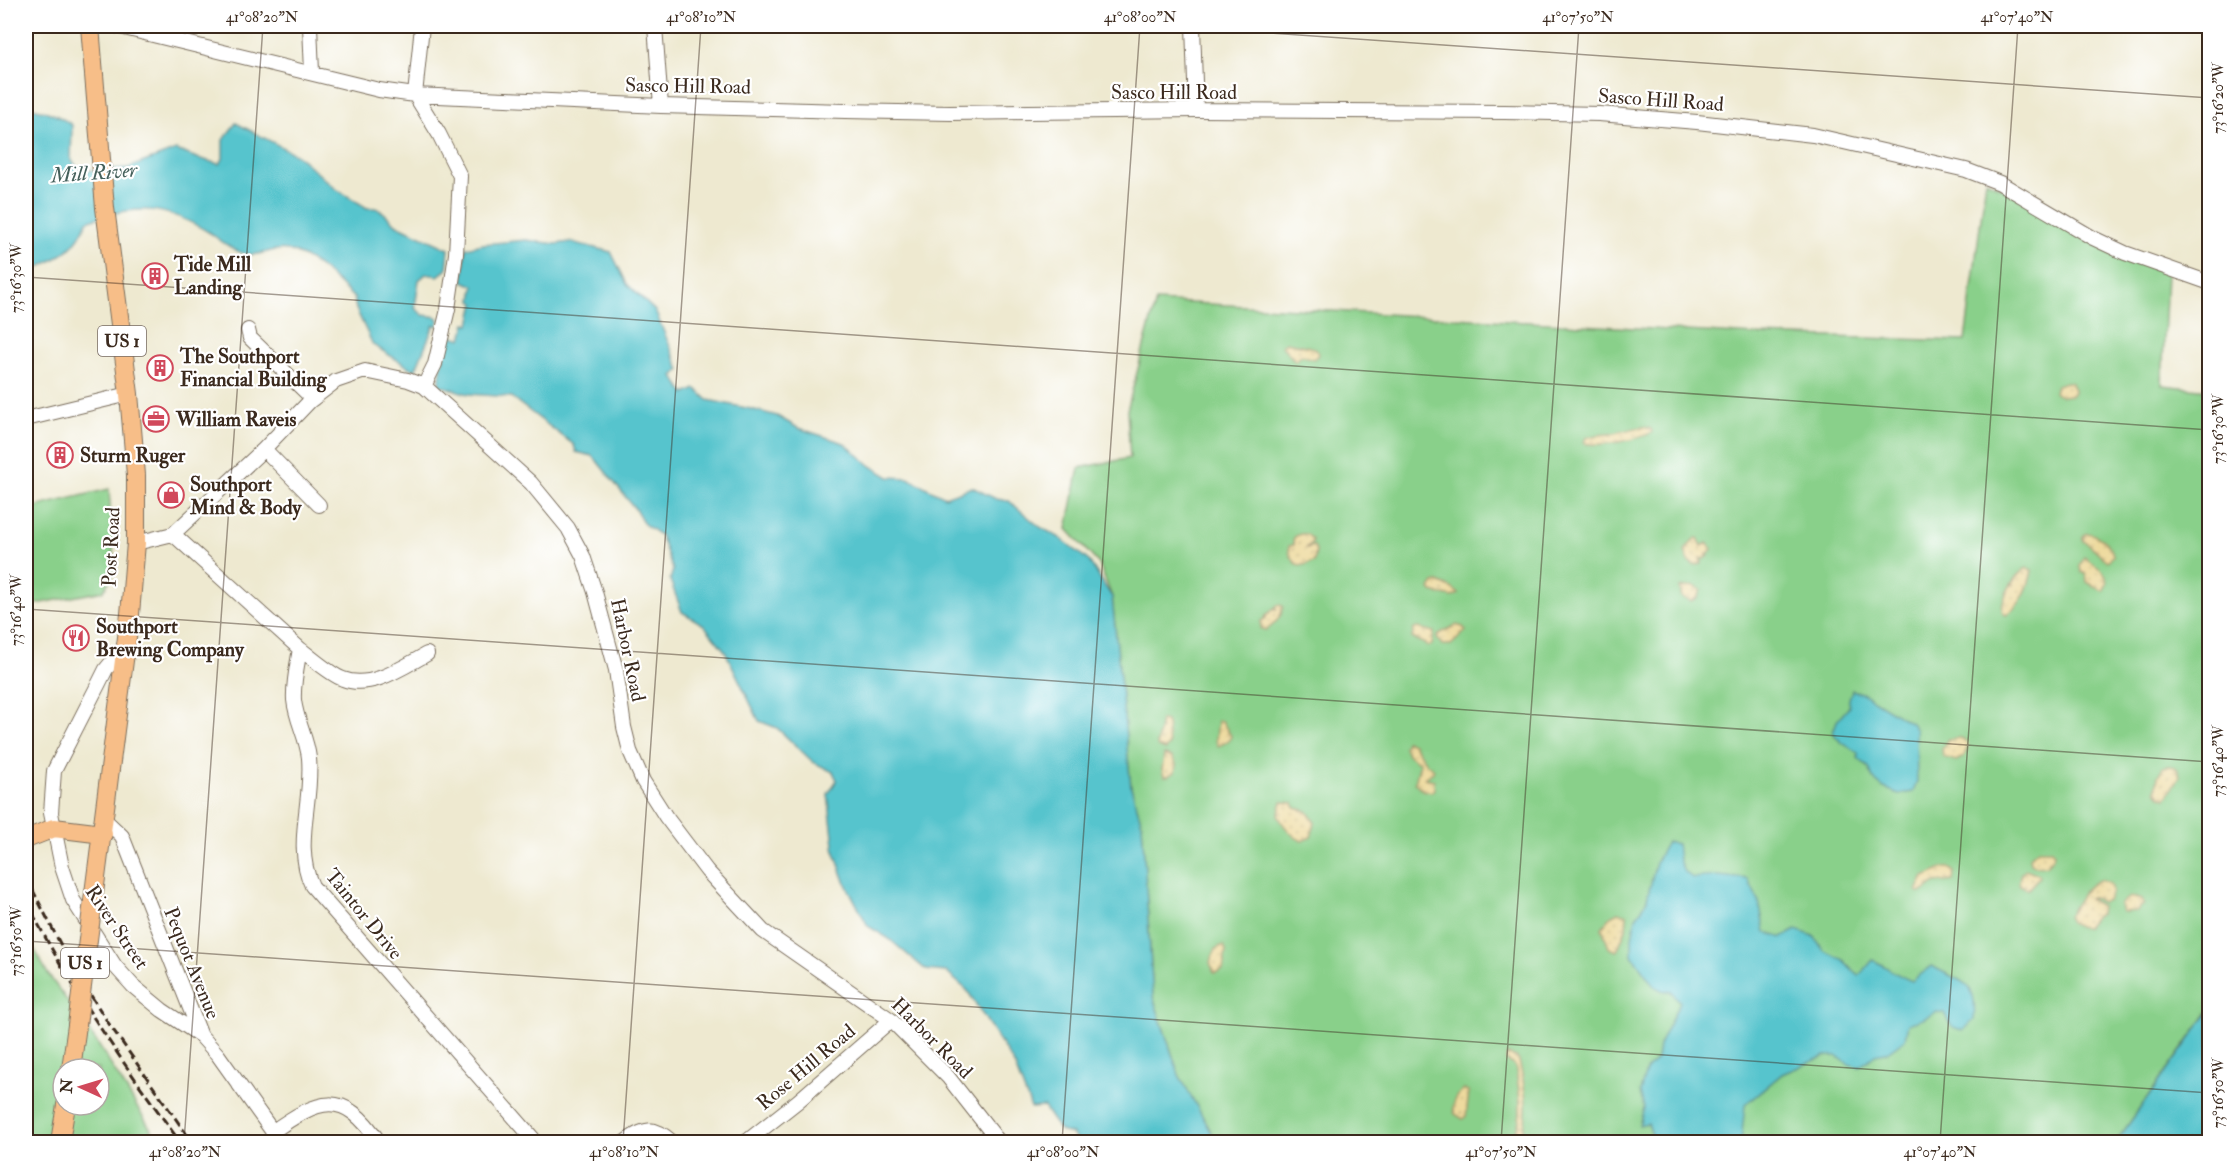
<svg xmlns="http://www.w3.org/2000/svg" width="2235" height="1168" viewBox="0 0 2235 1168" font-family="'IM FELL Double Pica',serif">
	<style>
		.green { fill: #89d08a; stroke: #627d54; stroke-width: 1.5; fill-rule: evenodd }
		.sand { fill: url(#sand-dots); stroke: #94825e; stroke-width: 1.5 }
		.water { fill: #57c4cd; stroke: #497776; stroke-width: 1.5 }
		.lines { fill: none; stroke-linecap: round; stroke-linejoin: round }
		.minor-casing { stroke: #7a6d5c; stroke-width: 16 }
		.major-casing { stroke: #7a6d5c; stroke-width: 20 }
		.minor { stroke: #fff; stroke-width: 14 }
		.major { stroke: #f7be88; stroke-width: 18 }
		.rail { stroke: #3b2a1e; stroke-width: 3; stroke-dasharray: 9 4.5; stroke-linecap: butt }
		.major-bridge-casing { stroke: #7a6d5c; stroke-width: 20; stroke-linecap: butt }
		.major-bridge { stroke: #f7be88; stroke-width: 18 }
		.ticks { fill: none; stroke: #3b2a1e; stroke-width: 1.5; stroke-opacity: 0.45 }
		.labels { text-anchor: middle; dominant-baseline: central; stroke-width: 4.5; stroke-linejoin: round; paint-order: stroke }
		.shield { fill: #fff; stroke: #766a62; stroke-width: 1.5 }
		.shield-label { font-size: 18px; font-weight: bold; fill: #3b2a1e }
		.street-label { font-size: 20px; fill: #3b2a1e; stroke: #fff }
		.poi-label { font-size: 20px; font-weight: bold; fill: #3b2a1e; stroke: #fff; text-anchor: start }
		.water-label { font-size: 21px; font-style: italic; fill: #45605b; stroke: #fff }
		.neatline { fill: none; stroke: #3b2a1e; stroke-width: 2 }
		.ticks-label { font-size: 15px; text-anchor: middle; fill: #3b2a1e }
	</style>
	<defs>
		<pattern id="sand-dots" width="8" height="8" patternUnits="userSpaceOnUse" patternTransform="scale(1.5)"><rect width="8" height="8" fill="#eeda9e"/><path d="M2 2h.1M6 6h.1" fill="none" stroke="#cdbb88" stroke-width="1.8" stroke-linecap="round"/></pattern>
	</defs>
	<rect width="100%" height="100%" fill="#fff"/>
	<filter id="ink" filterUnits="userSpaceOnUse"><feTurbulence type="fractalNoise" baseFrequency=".0167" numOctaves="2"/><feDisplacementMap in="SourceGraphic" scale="12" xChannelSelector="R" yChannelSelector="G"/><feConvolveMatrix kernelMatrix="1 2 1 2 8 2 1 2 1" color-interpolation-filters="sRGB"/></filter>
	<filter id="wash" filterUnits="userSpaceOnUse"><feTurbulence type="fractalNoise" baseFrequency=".008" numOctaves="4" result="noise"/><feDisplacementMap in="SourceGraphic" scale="24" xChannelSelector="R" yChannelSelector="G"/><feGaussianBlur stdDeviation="1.35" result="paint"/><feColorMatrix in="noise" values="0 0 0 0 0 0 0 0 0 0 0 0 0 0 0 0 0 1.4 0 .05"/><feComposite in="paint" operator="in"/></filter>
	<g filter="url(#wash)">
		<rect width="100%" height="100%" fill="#eee9d0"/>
		<path class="green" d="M 1986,180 L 2167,273 L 2162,385 L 2209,390 L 2209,1011 L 2116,1142 L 1217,1142 L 1179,1075 L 1153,997 L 1142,825 L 1131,787 L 1112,597 L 1099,564 L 1067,529 L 1079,468 L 1130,458 L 1127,410 L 1156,301 L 1757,335 L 1965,341 Z
			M 109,489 L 114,563 L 113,575 L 103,591 L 26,606 L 26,509 Z
			M 26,934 L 48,974 L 96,1041 L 159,1142 L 26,1142 ZM 63,1069 L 99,1069 L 99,1105 L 63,1105 Z"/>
		<path class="sand" d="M 1286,342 L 1314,348 L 1318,353 L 1317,356 L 1313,359 L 1302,355 L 1295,361 L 1282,346 Z
			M 2066,382 L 2072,383 L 2074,391 L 2072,395 C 2065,395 2059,398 2054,392 L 2056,385 Z
			M 1644,427 L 1651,429 L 1652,432 C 1640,440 1597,447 1584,443 L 1586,438 C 1595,434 1601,435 1610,434 C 1622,432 1632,428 1644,427 Z
			M 2087,533 C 2098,535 2112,544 2113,556 L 2108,561 C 2099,555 2093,545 2083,541 L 2083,536 Z
			M 1301,534 L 1307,534 L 1312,539 L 1312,543 L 1306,548 L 1314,546 L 1316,551 L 1314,562 L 1300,566 C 1293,562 1288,554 1289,546 L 1294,545 C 1291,538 1296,535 1301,534 Z
			M 1698,538 L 1702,546 L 1707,543 L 1712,549 L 1707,555 L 1709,556 L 1704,559 L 1700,558 L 1702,562 L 1700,564 L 1694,565 L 1689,562 L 1685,551 L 1694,539 Z
			M 2084,557 L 2103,571 L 2108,582 L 2103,591 L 2087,582 L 2086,575 L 2081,572 L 2080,566 Z
			M 2027,568 L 2032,570 C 2029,587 2021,606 2006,615 L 2003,613 C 1999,600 2015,574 2027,568 Z
			M 1438,582 L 1453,589 L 1459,594 L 1452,597 L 1432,592 L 1430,589 L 1434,583 Z
			M 1694,586 L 1701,590 L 1697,598 L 1691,601 L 1682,598 L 1680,588 Z
			M 1278,605 L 1283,606 C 1283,615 1273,627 1265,630 L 1261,628 L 1261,621 L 1266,618 L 1265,617 L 1274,608 L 1276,610 L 1276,606 Z
			M 1456,625 L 1463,627 L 1466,631 L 1451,645 L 1442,645 L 1437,638 L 1439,634 Z
			M 1418,628 L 1434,632 L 1432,645 L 1429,646 L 1412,638 L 1414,629 Z
			M 1161,720 L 1166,721 L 1167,724 L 1169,745 L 1165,750 L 1158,747 L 1157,744 Z
			M 1218,721 L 1222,721 L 1231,736 L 1229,741 L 1218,746 L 1216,740 Z
			M 1961,738 L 1966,741 L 1968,746 L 1964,757 L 1956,761 L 1943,757 L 1942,749 L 1948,739 Z
			M 1406,741 L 1413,744 L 1426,763 L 1434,769 L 1433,772 L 1425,778 L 1434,780 L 1434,789 L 1431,792 L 1423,790 L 1415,783 L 1420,763 C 1412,757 1408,757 1404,747 Z
			M 1164,755 L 1172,757 L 1176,764 L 1175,772 L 1168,776 L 1164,776 L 1162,770 Z
			M 2169,766 C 2177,766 2178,769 2180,776 L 2166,798 L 2161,797 L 2156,791 L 2158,776 L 2163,767 Z
			M 1282,802 L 1293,803 L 1295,808 L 1307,811 L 1315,823 L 1311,837 L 1302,841 C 1291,836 1283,825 1278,816 Z
			M 2038,850 L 2051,850 L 2054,853 L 2053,858 L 2046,865 L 2035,866 L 2030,863 L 2029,857 Z
			M 1945,868 L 1949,868 L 1954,872 L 1953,881 L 1935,883 L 1921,893 L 1917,891 L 1924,877 Z
			M 2026,869 L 2038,874 L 2039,877 L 2028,889 L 2020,885 L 2019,881 L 2021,873 Z
			M 2100,880 L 2110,884 L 2112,892 L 2107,900 L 2101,902 L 2093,897 L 2089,899 L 2101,906 L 2100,914 L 2093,918 L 2086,927 C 2079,927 2068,925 2068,916 C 2077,903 2084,885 2100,880 Z
			M 2131,897 L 2142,900 L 2144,904 L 2136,911 L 2122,912 L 2120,905 L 2125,900 Z
			M 1618,912 L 1627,915 L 1626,929 L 1617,951 L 1609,948 L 1602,928 L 1612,915 Z
			M 1221,946 L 1224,946 L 1226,951 L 1223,970 L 1214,973 L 1210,962 L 1216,949 Z
			M 1507,1054 L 1516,1057 L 1519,1061 C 1525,1086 1532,1121 1517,1142 L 1507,1142 C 1527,1126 1519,1093 1516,1070 L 1514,1065 L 1506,1061 Z
			M 1464,1090 L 1469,1091 L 1466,1117 L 1463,1119 L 1455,1114 C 1451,1104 1456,1096 1464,1090 Z"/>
		<path class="water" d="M 26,107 C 44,110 57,114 72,125 L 71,159 L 80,171 L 128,168 L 176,150 L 197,158 L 219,164 L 223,159 L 223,140 L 236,123 L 297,155 L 336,189 L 367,208 L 376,208 L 383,212 L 397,225 L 449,249 L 447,269 L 438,276 L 426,274 L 419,280 L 415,308 L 423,315 L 437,317 L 439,320 L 438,326 L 434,325 L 415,371 L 373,345 L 356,309 L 354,298 C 335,280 314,257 287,250 C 274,247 260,257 246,254 C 234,252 220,240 210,233 C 164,205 139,204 87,221 C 76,253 54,259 26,274 Z
			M 526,240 L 556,244 L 571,242 L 611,252 L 627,284 L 655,311 L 680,370 L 673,376 L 685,394 L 696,389 L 708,400 L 751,409 L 777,416 L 798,428 L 844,443 L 871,466 L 889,477 L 908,478 L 945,497 L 972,487 L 996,499 L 1009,501 L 1040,527 L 1060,538 L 1089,561 L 1112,597 L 1131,787 L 1142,824 L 1153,997 L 1179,1075 L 1217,1142 L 1078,1142 L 1072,1134 L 1060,1131 L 1044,1107 L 1031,1108 L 1014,1064 L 967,990 L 946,972 L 926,970 L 888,938 L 868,926 L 846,884 L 835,853 L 828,794 L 837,780 L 833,772 L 813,762 L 777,728 L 759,721 L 725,651 L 704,625 L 682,612 L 670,580 L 673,570 L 660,535 L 644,524 L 636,510 L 593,456 L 576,452 L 574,445 L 511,397 L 468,394 L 439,385 L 442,363 L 450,335 L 462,339 L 466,323 L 470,324 L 475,303 L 472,301 L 474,286 L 463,281 L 466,248 L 483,244 Z
			M 1852,690 L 1862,693 L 1911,723 L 1916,730 L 1917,782 L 1913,792 L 1899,794 L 1884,788 L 1873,779 L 1869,768 L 1858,758 L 1858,753 C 1848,745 1840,745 1833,732 L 1837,721 L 1849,707 L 1849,699 Z
			M 1667,842 L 1677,844 L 1679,860 L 1684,872 L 1693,878 L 1718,876 L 1748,879 L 1759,902 L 1765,932 L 1782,938 L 1796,930 L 1814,936 L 1824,951 L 1842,959 L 1859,976 L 1873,960 C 1887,967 1898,976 1912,981 L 1932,966 C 1962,984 1978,979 1974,1020 L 1964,1030 C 1952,1029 1949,1024 1944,1013 L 1936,1012 L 1923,1019 L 1908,1024 L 1905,1039 L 1886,1053 L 1875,1055 L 1860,1067 L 1848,1064 L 1837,1056 L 1825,1056 L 1782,1074 L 1745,1105 L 1741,1142 L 1654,1142 L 1648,1123 L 1639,1125 L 1644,1108 L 1640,1092 L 1646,1071 L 1657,1059 L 1659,1045 L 1680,1002 L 1672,992 L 1661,990 L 1653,985 L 1632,955 L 1632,938 L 1636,917 L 1646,903 L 1656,862 Z
			M 2209,1012 L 2209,1142 L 2116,1142 Z"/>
	</g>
	<g filter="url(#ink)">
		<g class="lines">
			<g class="minor-casing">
				<path id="minor" d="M 116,26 L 379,90 L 415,95 L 661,106 L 845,111 L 950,113 L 1196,110 L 1504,112 L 1599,114 L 1697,122 L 1813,135 L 1966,170 L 2000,183 L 2093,238 L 2125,253 L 2210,283
					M 310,26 L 312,72
					M 655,26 L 661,106
					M 1193,26 L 1196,110
					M 415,95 L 439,134 L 460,176 L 456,254 L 448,309 L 435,364 L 424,386 L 531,483 L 568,528 L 583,556 L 595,592 L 616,670 L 624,727 L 630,751 L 643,781 L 666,817 L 707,871 L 763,931 L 891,1020 L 948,1077 L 999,1142
					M 415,95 L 422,26
					M 248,330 L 250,338 L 313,399
					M 26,419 L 129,394
					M 264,449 L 319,505
					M 173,534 L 300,649 C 297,666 293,683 294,700 C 296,720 307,738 309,758 C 313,802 293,845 312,886 L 536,1142
					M 136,543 L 173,534 L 264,449 L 310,401 L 336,381 L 365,371 L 408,380 L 424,386
					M 126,645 L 106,669 L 98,685 L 54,771 L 51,813 L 62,867 L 73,900 L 115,966 L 133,986 L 162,1010 L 201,1036
					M 300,649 C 311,657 331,675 343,679 C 371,690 403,667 427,654
					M 104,819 L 122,836 L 201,1036 L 218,1055 L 280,1142
					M 272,1132 C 319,1099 343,1088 379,1142
					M 625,1142 C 645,1128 653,1125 672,1142
					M 746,1142 L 798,1101 L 891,1020"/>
			</g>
			<g class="major-casing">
				<path id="major" d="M 90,26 L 105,208 L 129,394 L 136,475 L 136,543 L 130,614 L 93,901
					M 26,839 L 54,828 L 103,834
					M 71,1069 L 77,1025
					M 60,1142 L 66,1105"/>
			</g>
			<use href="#minor" class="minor"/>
			<use href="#major" class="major"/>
			<path class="rail" d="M 26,877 L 68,959 L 107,1021 L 192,1142
				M 26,900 C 68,986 124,1064 180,1142"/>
			<g class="major-bridge-casing">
				<path id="major-bridge" d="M 77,1025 L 93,901"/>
			</g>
			<use href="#major-bridge" class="major-bridge"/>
		</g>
	</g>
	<path class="ticks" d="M 1169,26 L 2210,98M 26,277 L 2210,430M 26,609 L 2210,762M 26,941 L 2210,1093M 184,1142 L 263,26M 623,1142 L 701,26M 1062,1142 L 1140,26M 1501,1142 L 1579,26M 1940,1142 L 2018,26"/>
	<defs>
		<g id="building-ring" transform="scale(1.35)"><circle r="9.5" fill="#fff" stroke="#d1495b" stroke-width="1.5"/><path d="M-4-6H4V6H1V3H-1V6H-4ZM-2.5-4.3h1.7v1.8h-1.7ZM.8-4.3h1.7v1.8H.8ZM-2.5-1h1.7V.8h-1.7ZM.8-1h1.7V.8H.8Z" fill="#d1495b"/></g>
		<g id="office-ring" transform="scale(1.35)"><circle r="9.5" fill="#fff" stroke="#d1495b" stroke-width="1.5"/><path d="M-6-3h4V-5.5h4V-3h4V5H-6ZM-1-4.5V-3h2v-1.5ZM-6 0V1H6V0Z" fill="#d1495b"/></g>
		<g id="shop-ring" transform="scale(1.35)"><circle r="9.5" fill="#fff" stroke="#d1495b" stroke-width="1.5"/><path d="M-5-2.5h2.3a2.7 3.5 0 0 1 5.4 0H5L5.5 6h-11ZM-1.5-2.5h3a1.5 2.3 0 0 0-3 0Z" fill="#d1495b"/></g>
		<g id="restaurant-ring" transform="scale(1.35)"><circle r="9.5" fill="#fff" stroke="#d1495b" stroke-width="1.5"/><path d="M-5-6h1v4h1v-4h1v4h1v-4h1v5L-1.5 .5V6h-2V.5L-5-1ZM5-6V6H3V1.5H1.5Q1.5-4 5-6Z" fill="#d1495b"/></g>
	</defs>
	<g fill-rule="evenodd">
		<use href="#building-ring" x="155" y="276"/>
		<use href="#building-ring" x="160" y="368"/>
		<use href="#office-ring" x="156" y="419"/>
		<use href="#building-ring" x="60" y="455"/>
		<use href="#shop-ring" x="171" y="495"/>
		<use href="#restaurant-ring" x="76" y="638"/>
	</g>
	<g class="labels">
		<g class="shield">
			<rect x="98" y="326" width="48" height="30" rx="4.5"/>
			<rect x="61" y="948" width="48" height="30" rx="4.5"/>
		</g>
		<g class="shield-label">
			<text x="122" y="341">US 1</text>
			<text x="85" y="963">US 1</text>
		</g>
		<g class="street-label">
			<text transform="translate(688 86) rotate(1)">Sasco Hill Road</text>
			<text x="1174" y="92">Sasco Hill Road</text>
			<text transform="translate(1661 100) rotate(4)">Sasco Hill Road</text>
			<text transform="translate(111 547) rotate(-87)">Post Road</text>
			<text transform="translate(628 650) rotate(78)">Harbor Road</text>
			<text transform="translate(364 914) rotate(51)">Taintor Drive</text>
			<text transform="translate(117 927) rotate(56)">River Street</text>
			<text transform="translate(192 963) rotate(68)">Pequot Avenue</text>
			<text transform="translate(932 1038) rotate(45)">Harbor Road</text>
			<text transform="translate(806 1067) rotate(-40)">Rose Hill Road</text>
		</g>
		<g class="poi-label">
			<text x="174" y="264">Tide Mill<tspan x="174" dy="23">Landing</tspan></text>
			<text x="180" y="356">The Southport<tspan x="180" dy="23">Financial Building</tspan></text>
			<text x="176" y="419">William Raveis</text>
			<text x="80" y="455">Sturm Ruger</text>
			<text x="190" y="484">Southport<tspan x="190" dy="23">Mind &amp; Body</tspan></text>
			<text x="96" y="626">Southport<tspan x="96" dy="23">Brewing Company</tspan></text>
		</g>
		<g class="water-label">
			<text transform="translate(94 173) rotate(-4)">Mill River</text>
		</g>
	</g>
	<rect width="2235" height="1168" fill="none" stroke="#fff" stroke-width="66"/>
	<g transform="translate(81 1087) rotate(274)"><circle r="28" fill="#ffffff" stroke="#b1aaa5" stroke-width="1.5"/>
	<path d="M0-4.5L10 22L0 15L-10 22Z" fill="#d1495b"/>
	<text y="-9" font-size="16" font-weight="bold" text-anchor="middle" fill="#3b2a1e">N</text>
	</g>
	<rect x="33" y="33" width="2169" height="1102" class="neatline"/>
	<g class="ticks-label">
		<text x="262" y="22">41°08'20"N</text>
		<text x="701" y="22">41°08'10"N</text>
		<text x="1140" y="22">41°08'00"N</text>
		<text x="1578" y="22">41°07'50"N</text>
		<text x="2017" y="22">41°07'40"N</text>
		<text transform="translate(2218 98) rotate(-90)" y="5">73°16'20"W</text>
		<text transform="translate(16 278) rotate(-90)" y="5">73°16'30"W</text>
		<text transform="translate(2218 429) rotate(-90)" y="5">73°16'30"W</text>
		<text transform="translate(16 610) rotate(-90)" y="5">73°16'40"W</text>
		<text transform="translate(2218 761) rotate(-90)" y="5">73°16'40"W</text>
		<text transform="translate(16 941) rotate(-90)" y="5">73°16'50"W</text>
		<text transform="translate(2218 1093) rotate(-90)" y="5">73°16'50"W</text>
		<text x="185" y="1157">41°08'20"N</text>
		<text x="624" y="1157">41°08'10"N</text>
		<text x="1063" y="1157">41°08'00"N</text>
		<text x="1501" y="1157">41°07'50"N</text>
		<text x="1940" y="1157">41°07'40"N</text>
	</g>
</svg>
